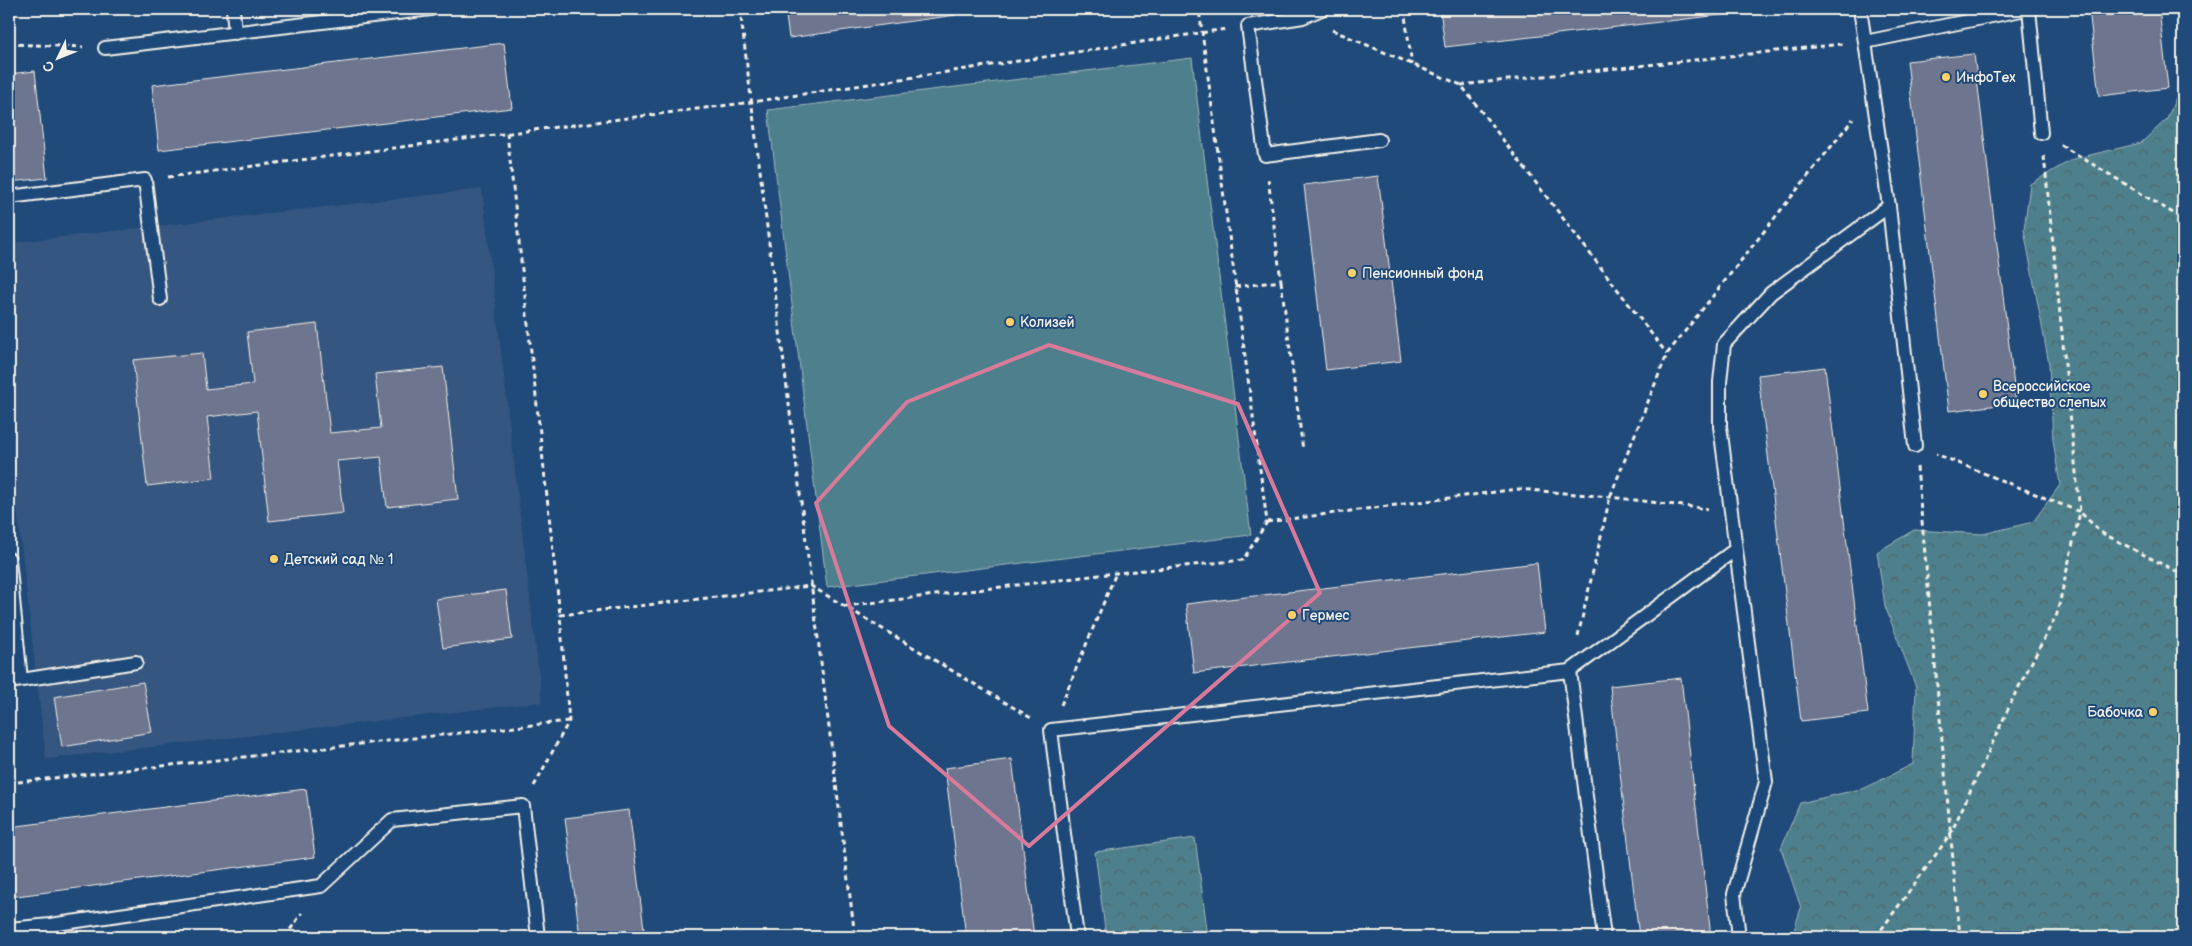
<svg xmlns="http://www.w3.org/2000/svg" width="2192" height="946" viewBox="0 0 2192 946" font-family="'Balsamiq Sans',sans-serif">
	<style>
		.built { fill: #365780 }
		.park { fill: url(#park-crowns); stroke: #a1b8ba }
		.pitch { fill: #4e808c; stroke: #a1b8ba }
		.building { fill: #6d748f; stroke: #f4f1e8 }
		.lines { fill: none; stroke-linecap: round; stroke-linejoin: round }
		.lane-casing { stroke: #f4f1e8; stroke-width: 16 }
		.path { stroke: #f4f1e8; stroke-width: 3; stroke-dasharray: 5 4; stroke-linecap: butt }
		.lane { stroke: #1f4a7a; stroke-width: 12 }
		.marked { fill: none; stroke: #d87a9a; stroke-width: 4; stroke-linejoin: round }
		.poi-dot { fill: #ffd166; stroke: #1f4a7a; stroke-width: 2 }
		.labels { text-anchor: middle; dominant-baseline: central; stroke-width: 4; stroke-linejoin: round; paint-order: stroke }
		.poi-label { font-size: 14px; fill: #f4f1e8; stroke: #1f4a7a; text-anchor: start }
	</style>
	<defs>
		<pattern id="park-crowns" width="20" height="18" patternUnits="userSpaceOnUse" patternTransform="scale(1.25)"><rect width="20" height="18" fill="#4e808c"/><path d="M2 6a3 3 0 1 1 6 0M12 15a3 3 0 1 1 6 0" fill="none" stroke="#4c676c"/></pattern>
	</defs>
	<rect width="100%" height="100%" fill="#1f4a7a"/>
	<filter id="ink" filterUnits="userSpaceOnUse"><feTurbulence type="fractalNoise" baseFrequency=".02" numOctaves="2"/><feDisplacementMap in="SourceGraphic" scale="10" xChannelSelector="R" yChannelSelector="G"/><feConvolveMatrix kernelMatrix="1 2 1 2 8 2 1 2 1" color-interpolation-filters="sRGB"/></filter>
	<g filter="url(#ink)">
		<path class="built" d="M 482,189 L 542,702 L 46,759 L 9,440 L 9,243 Z"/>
		<path class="park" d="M 2183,81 L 2183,937 L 1792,937 L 1801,908 L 1781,848 L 1800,803 L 1865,788 L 1913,764 L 1916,687 L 1885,606 L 1877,552 L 1914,530 L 1983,534 L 2033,522 L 2060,485 L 2053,440 L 2049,364 L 2024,230 L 2030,184 L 2073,159 L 2141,143 L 2167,119 Z
			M 1195,838 L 1208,937 L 1106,937 L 1095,852 Z"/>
		<path class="pitch" d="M 1192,58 L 1251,535 L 827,587 L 768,110 Z"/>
		<path class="building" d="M 785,9 L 955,9 L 956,15 L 789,38 Z
			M 1440,9 L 1772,9 L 1445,47 Z
			M 2089,9 L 2159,9 L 2168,88 L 2099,96 Z
			M 504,43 L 512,108 L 159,150 L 152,85 Z
			M 1974,54 L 2016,403 L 1949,411 L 1907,61 Z
			M 35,71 L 47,178 L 9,182 L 9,74 Z
			M 1378,176 L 1401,361 L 1326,370 L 1304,185 Z
			M 317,324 L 330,433 L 381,428 L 375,374 L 443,367 L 458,499 L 387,507 L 381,457 L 337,461 L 343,513 L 269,521 L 257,411 L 207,417 L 214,478 L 147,486 L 133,360 L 202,353 L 206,389 L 253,384 L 247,332 Z
			M 1825,367 L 1868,713 L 1801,721 L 1758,375 Z
			M 1537,563 L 1545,632 L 1194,673 L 1186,604 Z
			M 506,590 L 512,639 L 443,648 L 436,599 Z
			M 1681,678 L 1711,937 L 1639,937 L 1610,686 Z
			M 143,682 L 152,732 L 62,747 L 54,697 Z
			M 1012,759 L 1034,937 L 966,937 L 945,768 Z
			M 306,789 L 315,857 L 9,897 L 9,827 Z
			M 629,810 L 645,937 L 580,937 L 565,818 Z"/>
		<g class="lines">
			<g class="lane-casing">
				<path id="lane" d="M 233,9 L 235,33
					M 1322,9 L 1303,17 L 1248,26 L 1265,155 L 1379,140
					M 1860,9 L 1865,42
					M 2029,9 L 2041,133
					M 105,48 L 431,9
					M 9,197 L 145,180 L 160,299
					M 1915,446 L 1889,206 L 1865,42 L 2026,9
					M 9,559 L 21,680
					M 1570,671 L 1604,937
					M 9,682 L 136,662
					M 9,929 L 50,925 L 321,886 L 392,820 L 523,806 L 538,937
					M 1077,937 L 1051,730 L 1570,671 L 1736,549
					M 1739,937 L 1734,894 L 1766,782 L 1720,426 L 1720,382 L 1724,344 L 1771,293 L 1889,206"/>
			</g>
			<path class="path" d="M 740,9 L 855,937
				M 1404,9 L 1412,65
				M 1332,30 L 1461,85 L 1667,354
				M 9,44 L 83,47
				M 1461,85 L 1842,44
				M 507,133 L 560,615
				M 2061,145 L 2183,219
				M 2044,156 L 2080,512 L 2102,533 L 2183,575
				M 168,177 L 752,102 L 1226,29
				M 1281,281 L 1303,450
				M 1235,287 L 1281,281 L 1268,178
				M 1917,467 L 1960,937
				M 1267,522 L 1518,489 L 1610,497 L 1708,509
				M 845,606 L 1116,573 L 1243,560 L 1267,522 L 1199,9
				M 1578,636 L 1610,497 L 1667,354 L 1853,119
				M 1061,705 L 1116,573
				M 9,783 L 568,721
				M 534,786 L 569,721 L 560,615 L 811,586 L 1031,718
				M 285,937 L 302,913
				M 1876,937 L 1950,835 L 2015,694 L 2057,614 L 2080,512 L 1936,454"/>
			<use href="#lane" class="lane"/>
		</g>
	</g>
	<path class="marked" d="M 1049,345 L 1238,404 L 1320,593 L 1029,846 L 889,726 L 816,503 L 907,402 Z"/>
	<g class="poi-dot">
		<circle cx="1946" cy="77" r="5"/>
		<circle cx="1352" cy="273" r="5"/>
		<circle cx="1010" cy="322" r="5"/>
		<circle cx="1983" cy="394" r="5"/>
		<circle cx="274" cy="559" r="5"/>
		<circle cx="1292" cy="615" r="5"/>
		<circle cx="2153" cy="712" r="5"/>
	</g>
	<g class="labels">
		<g class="poi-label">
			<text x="1956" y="77">ИнфоТех</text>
			<text x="1362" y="273">Пенсионный фонд</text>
			<text x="1020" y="322">Колизей</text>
			<text x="1993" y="386">Всероссийское<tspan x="1993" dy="16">общество слепых</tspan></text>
			<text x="284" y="559">Детский сад № 1</text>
			<text x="1302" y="615">Гермес</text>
			<text x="2143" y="712" text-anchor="end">Бабочка</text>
		</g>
	</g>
	<rect width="2192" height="946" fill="none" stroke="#1f4a7a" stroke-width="30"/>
	<rect x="15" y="15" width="2162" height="916" fill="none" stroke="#f4f1e8" stroke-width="2" filter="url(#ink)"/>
	<g transform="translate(58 58) rotate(227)" stroke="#1f4a7a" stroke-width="4" paint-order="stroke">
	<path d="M0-4L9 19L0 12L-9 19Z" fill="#f4f1e8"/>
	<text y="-8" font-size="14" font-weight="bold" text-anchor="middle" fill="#f4f1e8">С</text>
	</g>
</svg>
